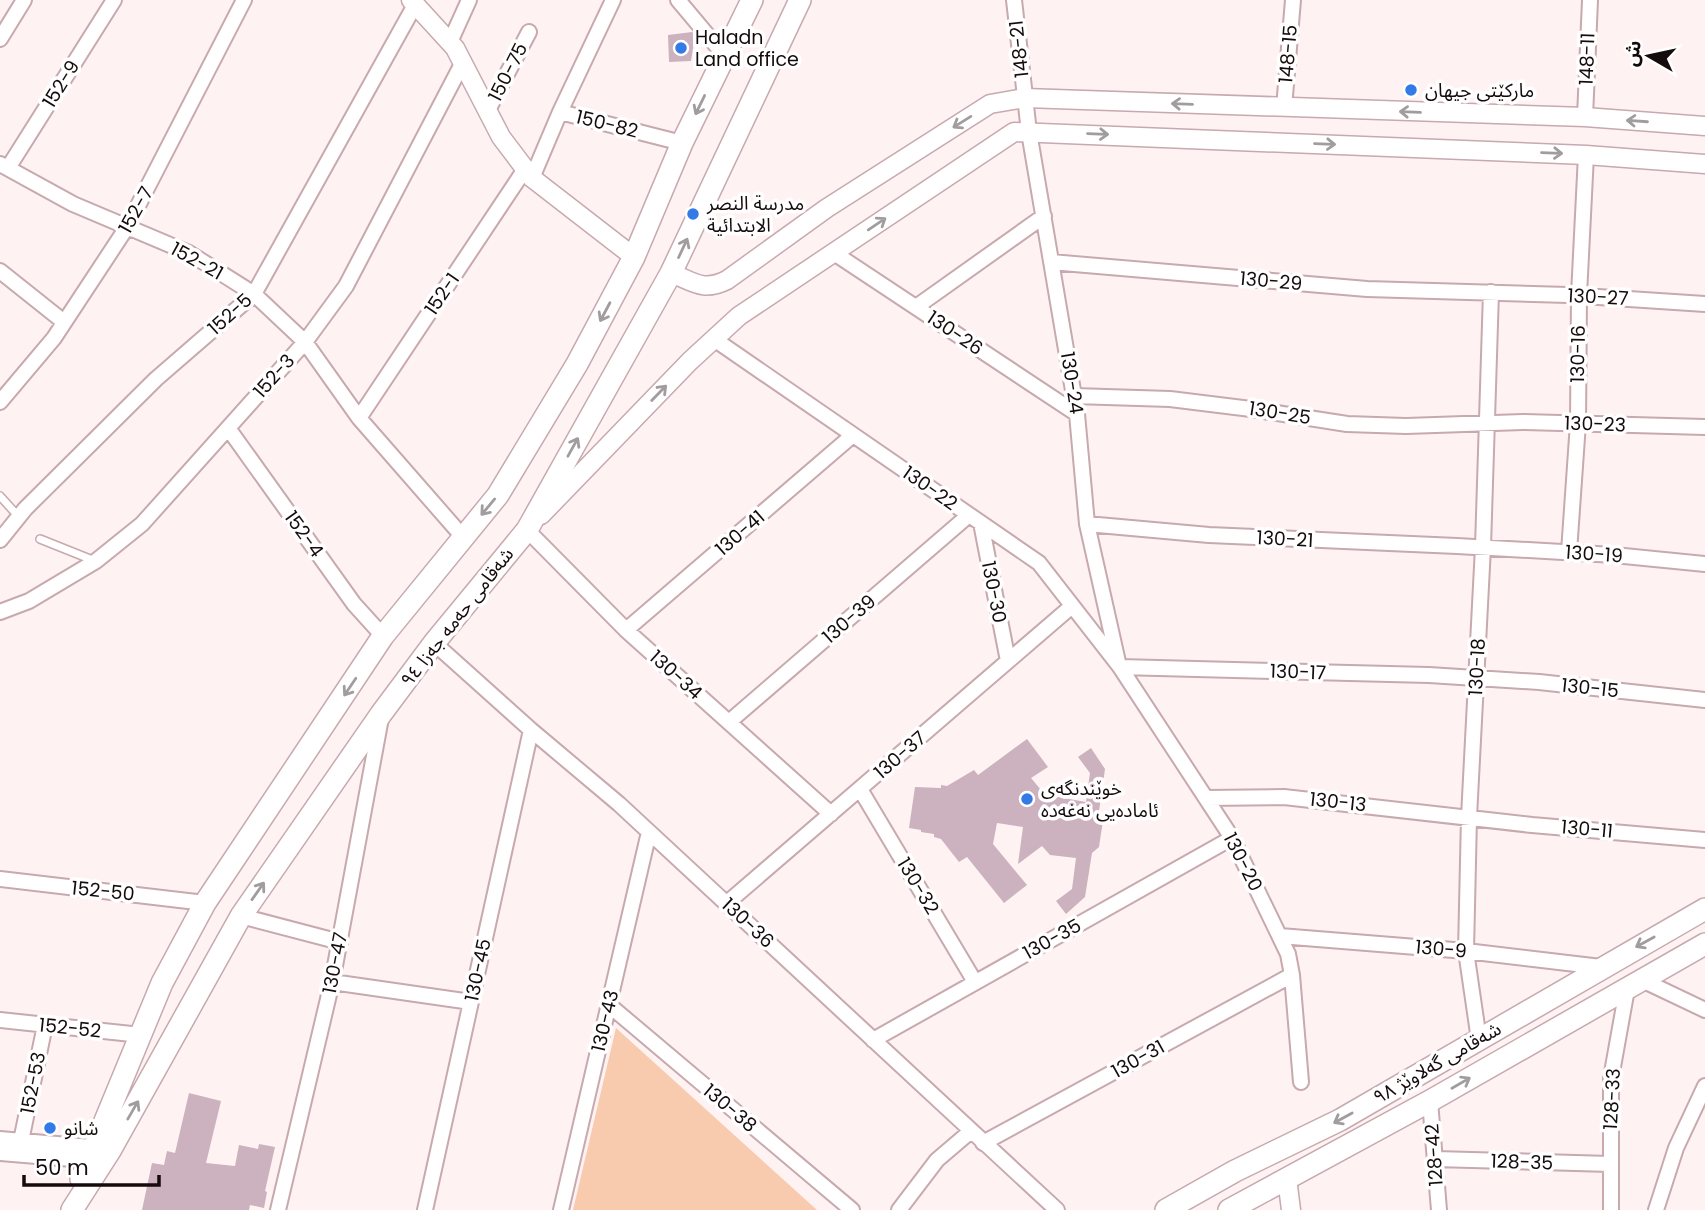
<svg xmlns="http://www.w3.org/2000/svg" width="1705" height="1210" viewBox="0 0 1705 1210" font-family="Poppins,'Noto Sans Arabic',sans-serif">
	<style>
		.green { fill: #f8caae }
		.building { fill: #ccb1be }
		.lines { fill: none; stroke-linecap: round; stroke-linejoin: round }
		.service-casing { stroke: #c7a9ae; stroke-width: 10 }
		.minor-casing { stroke: #c7a9ae; stroke-width: 18 }
		.tertiary-casing { stroke: #c7a9ae; stroke-width: 21 }
		.secondary-casing { stroke: #c7a9ae; stroke-width: 24 }
		.service { stroke: #fff; stroke-width: 7 }
		.minor { stroke: #fff; stroke-width: 14 }
		.tertiary { stroke: #fff; stroke-width: 18 }
		.secondary { stroke: #fff; stroke-width: 21 }
		.oneway { stroke: #a19d9e }
		.poi-dot { fill: #337ae7; stroke: #fff; stroke-width: 2.5 }
		.labels { text-anchor: middle; dominant-baseline: central; stroke-width: 7; stroke-linejoin: round; paint-order: stroke }
		.poi-label { font-size: 19px; fill: #150b0d; stroke: #fff; text-anchor: start }
		.street-label { font-size: 19px; fill: #150b0d; stroke: #fff }
	</style>
	<rect width="100%" height="100%" fill="#fff2f3"/>
	<path class="green" d="M 616,1028 L 817,1210 L 573,1210 Z"/>
	<path class="building" d="M 692,32 L 695,35 L 691,61 L 669,62 L 668,35 Z
		M 1027,739 L 1048,767 L 1031,778 L 1051,802 L 1058,797 L 1086,802 L 1090,773 L 1078,757 L 1091,748 L 1105,769 L 1099,811 L 1104,816 L 1102,827 L 1099,847 L 1092,853 L 1085,897 L 1066,914 L 1056,901 L 1072,889 L 1076,858 L 1050,855 L 1042,846 L 1018,864 L 1023,827 L 997,823 L 993,844 L 1027,885 L 1004,903 L 967,857 L 959,862 L 941,839 L 934,837 L 934,834 L 921,832 L 921,830 L 909,828 L 915,787 L 941,788 L 941,785 L 947,786 L 974,770 L 978,775 Z
		M 189,1093 L 221,1101 L 206,1163 L 235,1166 L 239,1145 L 258,1149 L 259,1144 L 275,1147 L 265,1191 L 267,1192 L 264,1208 L 250,1205 L 249,1210 L 142,1210 L 152,1163 L 164,1165 L 167,1151 L 175,1153 Z"/>
	<g class="lines">
		<g class="service-casing">
			<path id="service" d="M 0,496 L 19,517
				M 40,539 L 95,561"/>
		</g>
		<g class="minor-casing">
			<path id="minor" d="M 678,0 L 725,56
				M 1014,0 L 1029,132 L 1077,414 L 1087,524 L 1118,662
				M 0,39 L 24,0
				M 450,42 L 469,0
				M 1284,108 L 1293,0
				M 487,112 L 529,32
				M 560,112 L 613,0
				M 1585,117 L 1590,0
				M 0,164 L 73,204 L 189,253 L 254,294 L 305,342 L 359,418 L 463,537
				M 8,168 L 114,0
				M 532,178 L 560,112 L 682,143
				M 834,253 L 1077,414
				M 1051,262 L 1367,289 L 1568,295 L 1705,304
				M 0,271 L 64,322
				M 916,307 L 1044,216
				M 714,339 L 1039,563 L 1120,667 L 1232,838 L 1288,954 L 1292,975 L 1301,1082
				M 1074,396 L 1170,399 L 1251,409 L 1347,424 L 1406,426 L 1523,422 L 1705,427
				M 0,402 L 54,338 L 127,227 L 244,0
				M 359,418 L 525,169
				M 228,428 L 354,604 L 383,636
				M 981,523 L 1008,661
				M 1087,524 L 1209,535 L 1457,546 L 1614,555 L 1705,564
				M 527,530 L 626,630 L 831,814
				M 0,540 L 25,509 L 156,379 L 254,294 L 416,3
				M 1569,552 L 1578,423 L 1579,295 L 1586,155
				M 0,612 L 29,601 L 96,561 L 142,524 L 305,342 L 346,286 L 462,64
				M 626,630 L 853,435
				M 434,643 L 531,730 L 619,804 L 1057,1210
				M 1120,667 L 1429,675 L 1539,682 L 1705,700
				M 729,722 L 969,515
				M 860,789 L 975,982
				M 1206,798 L 1284,797 L 1532,825 L 1705,840
				M 0,879 L 205,903
				M 727,903 L 1072,606
				M 241,916 L 340,942
				M 1280,936 L 1466,951 L 1601,967
				M 1642,980 L 1705,1010
				M 332,982 L 471,1002
				M 609,1005 L 852,1210
				M 0,1020 L 141,1035
				M 873,1040 L 1232,838
				M 1479,1040 L 1466,951 L 1469,817 L 1483,547 L 1491,292
				M 1430,1101 L 1439,1210
				M 0,1139 L 102,1148
				M 21,1141 L 45,1025
				M 983,1143 L 1292,975
				M 0,1153 L 96,1161
				M 1435,1159 L 1610,1164
				M 278,1210 L 332,982 L 381,718
				M 425,1210 L 531,730
				M 561,1210 L 649,832
				M 899,1210 L 937,1160 L 971,1131
				M 1611,1210 L 1611,1078 L 1627,989
				M 1656,1210 L 1676,1148 L 1705,1086"/>
		</g>
		<g class="tertiary-casing">
			<path id="tertiary" d="M 411,0 L 455,48 L 501,137 L 532,178 L 634,257
				M 671,273 C 694,282 703,292 727,280 L 827,208 L 990,104 L 1025,98 L 1585,117 L 1705,126
				M 541,515 L 690,361 L 739,316 L 1014,132 L 1586,155 L 1705,164
				M 1287,1178 L 1291,1210"/>
		</g>
		<g class="secondary-casing">
			<path id="secondary" d="M 81,1179 L 162,983 L 205,903 L 383,636 L 498,495 L 577,364 L 634,257 L 682,143 L 752,0
				M 72,1210 L 111,1149 L 241,916 L 381,714 L 434,643 L 527,530 L 671,273 L 800,0
				M 1166,1210 L 1235,1171 L 1340,1120 L 1705,909
				M 1229,1210 L 1430,1101 L 1705,944"/>
		</g>
		<use href="#service" class="service"/>
		<use href="#minor" class="minor"/>
		<use href="#tertiary" class="tertiary"/>
		<use href="#secondary" class="secondary"/>
	</g>
	<defs><path id="oneway-shaft" d="M-6 0H5M1.5-3L5.5 0L1.5 3" fill="none" stroke-width="1.6" stroke-linecap="round" stroke-linejoin="round" transform="scale(1.75)"/></defs>
	<g class="oneway">
		<use href="#oneway-shaft" transform="translate(1182 104) rotate(-178)"/>
		<use href="#oneway-shaft" transform="translate(700 105) rotate(116)"/>
		<use href="#oneway-shaft" transform="translate(1410 112) rotate(-178)"/>
		<use href="#oneway-shaft" transform="translate(1637 121) rotate(-176)"/>
		<use href="#oneway-shaft" transform="translate(962 122) rotate(148)"/>
		<use href="#oneway-shaft" transform="translate(1098 134) rotate(2)"/>
		<use href="#oneway-shaft" transform="translate(1325 144) rotate(2)"/>
		<use href="#oneway-shaft" transform="translate(1552 153) rotate(2)"/>
		<use href="#oneway-shaft" transform="translate(877 224) rotate(-34)"/>
		<use href="#oneway-shaft" transform="translate(683 248) rotate(-65)"/>
		<use href="#oneway-shaft" transform="translate(605 312) rotate(118)"/>
		<use href="#oneway-shaft" transform="translate(659 393) rotate(-46)"/>
		<use href="#oneway-shaft" transform="translate(573 447) rotate(-61)"/>
		<use href="#oneway-shaft" transform="translate(488 507) rotate(130)"/>
		<use href="#oneway-shaft" transform="translate(350 687) rotate(124)"/>
		<use href="#oneway-shaft" transform="translate(258 891) rotate(-55)"/>
		<use href="#oneway-shaft" transform="translate(1645 942) rotate(151)"/>
		<use href="#oneway-shaft" transform="translate(1461 1083) rotate(-30)"/>
		<use href="#oneway-shaft" transform="translate(133 1110) rotate(-60)"/>
		<use href="#oneway-shaft" transform="translate(1343 1118) rotate(151)"/>
	</g>
	<g class="poi-dot">
		<circle cx="681" cy="48" r="7"/>
		<circle cx="1411" cy="90" r="7"/>
		<circle cx="693" cy="214" r="7"/>
		<circle cx="1027" cy="799" r="7"/>
		<circle cx="50" cy="1128" r="7"/>
	</g>
	<g class="labels">
		<g class="poi-label">
			<text x="695" y="37">Haladn<tspan x="695" dy="22">Land office</tspan></text>
			<text x="1425" y="90">ماركێتی جیھان</text>
			<text x="707" y="203">مدرسة النصر<tspan x="707" dy="22">الابتدائية</tspan></text>
			<text x="1041" y="788">خوێندنگەی<tspan x="1041" dy="22">ئامادەیی نەغەدە</tspan></text>
			<text x="64" y="1128">شانو</text>
		</g>
		<g class="street-label">
			<text transform="translate(1019 49) rotate(-96)">148-21</text>
			<text transform="translate(1288 54) rotate(-85)">148-15</text>
			<text transform="translate(1587 59) rotate(-88)">148-11</text>
			<text transform="translate(508 72) rotate(-63)">150-75</text>
			<text transform="translate(61 84) rotate(-58)">152-9</text>
			<text transform="translate(607 124) rotate(14)">150-82</text>
			<text transform="translate(136 210) rotate(-61)">152-7</text>
			<text transform="translate(197 261) rotate(29)">152-21</text>
			<text transform="translate(1271 281) rotate(5)">130-29</text>
			<text transform="translate(442 294) rotate(-56)">152-1</text>
			<text transform="translate(1598 297) rotate(3)">130-27</text>
			<text transform="translate(230 314) rotate(-42)">152-5</text>
			<text transform="translate(955 333) rotate(34)">130-26</text>
			<text transform="translate(1578 354) rotate(-89)">130-16</text>
			<text transform="translate(274 376) rotate(-48)">152-3</text>
			<text transform="translate(1072 383) rotate(81)">130-24</text>
			<text transform="translate(1280 413) rotate(9)">130-25</text>
			<text transform="translate(1595 424) rotate(2)">130-23</text>
			<text transform="translate(930 488) rotate(35)">130-22</text>
			<text transform="translate(740 533) rotate(-41)">130-41</text>
			<text transform="translate(304 534) rotate(54)">152-4</text>
			<text transform="translate(1285 539) rotate(3)">130-21</text>
			<text transform="translate(1594 554) rotate(4)">130-19</text>
			<text transform="translate(994 592) rotate(79)">130-30</text>
			<text transform="translate(457 617) rotate(-52)">شەقامی حەمە جەزا ٩٤</text>
			<text transform="translate(849 619) rotate(-41)">130-39</text>
			<text transform="translate(1477 667) rotate(-87)">130-18</text>
			<text transform="translate(1298 672) rotate(2)">130-17</text>
			<text transform="translate(676 675) rotate(42)">130-34</text>
			<text transform="translate(1590 688) rotate(6)">130-15</text>
			<text transform="translate(900 755) rotate(-41)">130-37</text>
			<text transform="translate(1338 802) rotate(6)">130-13</text>
			<text transform="translate(1587 829) rotate(5)">130-11</text>
			<text transform="translate(1243 862) rotate(63)">130-20</text>
			<text transform="translate(918 886) rotate(59)">130-32</text>
			<text transform="translate(103 891) rotate(6)">152-50</text>
			<text transform="translate(748 923) rotate(43)">130-36</text>
			<text transform="translate(1052 939) rotate(-29)">130-35</text>
			<text transform="translate(1441 949) rotate(5)">130-9</text>
			<text transform="translate(335 963) rotate(-79)">130-47</text>
			<text transform="translate(478 970) rotate(-78)">130-45</text>
			<text transform="translate(605 1021) rotate(-77)">130-43</text>
			<text transform="translate(70 1028) rotate(6)">152-52</text>
			<text transform="translate(1138 1059) rotate(-29)">130-31</text>
			<text transform="translate(1437 1063) rotate(-30)">شەقامی گەلاوێژ ٩٨</text>
			<text transform="translate(33 1083) rotate(-79)">152-53</text>
			<text transform="translate(1612 1099) rotate(-87)">128-33</text>
			<text transform="translate(730 1108) rotate(40)">130-38</text>
			<text transform="translate(1434 1155) rotate(-94)">128-42</text>
			<text transform="translate(1522 1162) rotate(2)">128-35</text>
		</g>
	</g>
	<g transform="translate(1649 56) rotate(279)" stroke="#ffffff" stroke-width="5" paint-order="stroke">
	<path d="M0-5L12 26L0 18L-12 26Z" fill="#150b0d"/>
	<text y="-10" font-size="19" font-weight="bold" text-anchor="middle" fill="#150b0d">ش</text>
	</g>
	<path d="M24 1175v10h135v-10" fill="none" stroke="#150b0d" stroke-width="3.5"/>
	<text x="35" y="1175" font-size="21" fill="#150b0d" stroke="#ffffff" stroke-width="5" paint-order="stroke">50 m</text>
</svg>
